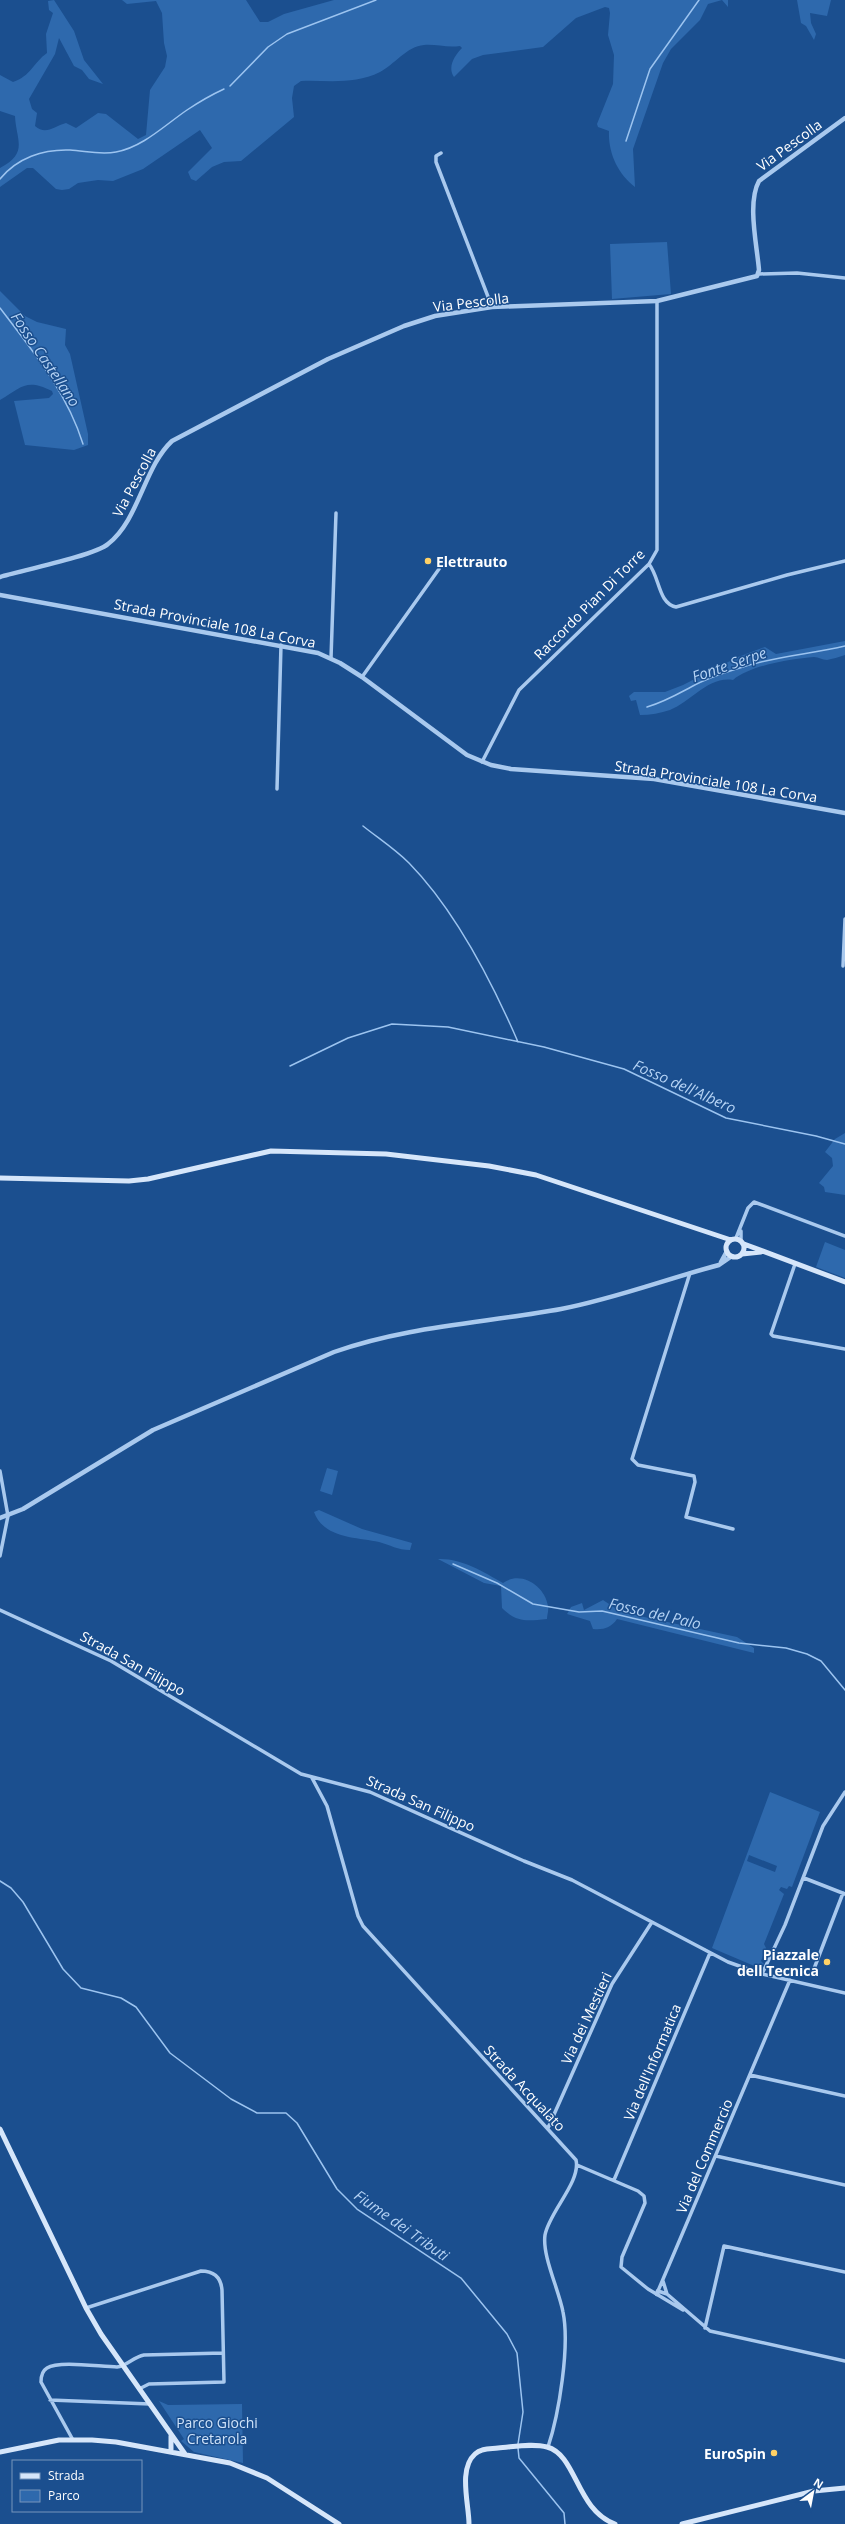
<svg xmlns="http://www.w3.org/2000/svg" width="845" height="2524" viewBox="0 0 845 2524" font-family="'Open Sans',sans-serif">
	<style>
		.green { fill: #2e69ad; fill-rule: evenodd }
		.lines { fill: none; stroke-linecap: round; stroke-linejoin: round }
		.stream { stroke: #9cc4f0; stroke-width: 1.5 }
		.minor { stroke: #a9c9ee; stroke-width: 3.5 }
		.tertiary { stroke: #a9c9ee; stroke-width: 4.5 }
		.secondary { stroke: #d6e6fa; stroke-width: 5 }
		.poi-dot { fill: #ffd166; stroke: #1b4f8f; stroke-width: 1.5 }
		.labels { text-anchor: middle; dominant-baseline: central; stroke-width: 3; stroke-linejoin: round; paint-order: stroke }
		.street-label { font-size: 14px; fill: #fff; stroke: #1b4f8f }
		.poi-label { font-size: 14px; font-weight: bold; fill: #fff; stroke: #1b4f8f; text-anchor: end }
		.park-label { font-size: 14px; fill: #cfe3fa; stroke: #1b4f8f }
		.water-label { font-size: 15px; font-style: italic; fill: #b5d3f5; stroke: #1b4f8f }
	</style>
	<rect width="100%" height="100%" fill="#1b4f8f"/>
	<path class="green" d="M 54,0 L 74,31 L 84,60 L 103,84 L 89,79 L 82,70 L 74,66 L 59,38 L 55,54 L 29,99 L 32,109 L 37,113 L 35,126 C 46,136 54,126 66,123 L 76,128 L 98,113 L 106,114 L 138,139 L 146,135 L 150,90 L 165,67 L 167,56 L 164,43 L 162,13 L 156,1 L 127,4 L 122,0 L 246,0 L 260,22 L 268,22 L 284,14 L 334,0 L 728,0 L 728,7 L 722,0 L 708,4 L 700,20 L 671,49 L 663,63 L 633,149 L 635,187 C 618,174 608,153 609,131 L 598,127 L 597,124 L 613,84 L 614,55 L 608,35 L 610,13 L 609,8 L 605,7 L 576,18 L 543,47 L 483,55 L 472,59 L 454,77 C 447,67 455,55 462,48 L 460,46 C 447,48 436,44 424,45 C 407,46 394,65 380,72 C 354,85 328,80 301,81 L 294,86 L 292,98 L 294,117 L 241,161 L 224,162 L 212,167 L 196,181 L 191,179 L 188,172 L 212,148 L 200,130 L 143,169 L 113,181 L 98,180 L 78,183 L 69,189 L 62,190 L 56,189 L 33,168 L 27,168 L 0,187 L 0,168 C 29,153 16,140 15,116 L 0,111 L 0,75 L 13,82 C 31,76 33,63 47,53 L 46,34 L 53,13 L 49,10 L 48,1 Z
		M 797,0 L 831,0 L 827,16 L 810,13 L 811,23 L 816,34 L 814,40 L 806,26 L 801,23 Z
		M 667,242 L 671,294 L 612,299 L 610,244 Z
		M 0,291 L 25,316 L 37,322 L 66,329 L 65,345 L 70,354 L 88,434 L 88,445 L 74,450 L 25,445 L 14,401 L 49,398 L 53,394 L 52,391 C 26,378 22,387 0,400 Z
		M 845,641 L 845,655 C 839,657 832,659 827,660 C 822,660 819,657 814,657 C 791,659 751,665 733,680 C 708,676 691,702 670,710 C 661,713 650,715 640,715 L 636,700 L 631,701 L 629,696 L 634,692 L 665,692 L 683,685 L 738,657 L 765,647 L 776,654 Z
		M 845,1133 L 845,1195 L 825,1192 L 824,1187 L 819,1183 L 833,1166 L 832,1158 L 825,1152 L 835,1139 Z
		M 825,1242 L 845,1250 L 845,1278 L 816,1267 Z
		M 327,1468 L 338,1471 L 332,1495 L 320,1491 Z
		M 319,1510 L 362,1529 L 412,1543 L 410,1550 C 398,1550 390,1545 379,1542 C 357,1537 324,1539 314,1512 Z
		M 438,1559 C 461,1558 484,1572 503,1583 C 521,1570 545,1586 548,1606 C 549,1610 547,1615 547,1619 C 527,1621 517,1623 502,1608 L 501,1586 L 484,1583 Z
		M 603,1600 L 621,1612 L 737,1637 L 754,1648 L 754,1653 L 617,1619 C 611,1628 603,1630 593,1629 L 590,1621 L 567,1614 L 571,1607 L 582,1603 L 584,1610 Z
		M 770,1792 L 820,1812 L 792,1887 L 789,1886 L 787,1889 L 781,1887 L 779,1890 L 784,1894 L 764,1944 L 766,1948 L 761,1961 L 764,1964 L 759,1968 L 712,1948 ZM 749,1855 L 777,1866 L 775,1872 L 747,1861 Z
		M 159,2401 L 168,2405 L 242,2404 L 243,2463 L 194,2452 L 181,2441 L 184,2439 Z"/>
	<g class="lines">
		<path class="stream" d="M 230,86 L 268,47 L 287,34 L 376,0
			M 626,141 L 650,69 L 699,0
			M 0,179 C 17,158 43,149 70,150 C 86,151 100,155 116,152 C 143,147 165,125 187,110 C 199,102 211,95 224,89
			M 0,308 C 32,350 67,392 83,444
			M 647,707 C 664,702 676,695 691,687 C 707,678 726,672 743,667 C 776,656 811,654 845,646
			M 363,826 C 378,838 395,849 409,863 C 455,910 492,982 518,1042
			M 290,1066 L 348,1038 L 392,1024 L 448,1027 L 544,1047 L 624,1069 L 726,1118 L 816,1136 L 845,1144
			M 453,1564 L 497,1583 L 533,1604 L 579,1612 L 602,1611 L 739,1643 L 786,1648 L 807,1654 L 821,1661 L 845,1690
			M 0,1881 L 11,1888 L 23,1902 L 63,1969 L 81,1988 L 121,1998 L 136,2007 L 170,2053 L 231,2099 L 257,2113 L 286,2113 L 297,2123 L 337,2189 L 357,2209 L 461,2278 L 507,2334 L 517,2353 L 523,2412 L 518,2444
			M 518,2448 L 519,2458 L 564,2513 L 565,2524"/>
		<path class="minor" d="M 441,153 L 436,156 L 436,162 L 492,307
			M 759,274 L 797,273 L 845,278
			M 649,564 C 660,578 658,603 676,607 L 787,575 L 845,561
			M 331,658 L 336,513
			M 362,677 L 439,569
			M 482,762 L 519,690 L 649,564 L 657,550 L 657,301
			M 277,789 L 281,645
			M 843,966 L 845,919
			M 741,1231 L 741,1240
			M 736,1238 L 748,1208 L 754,1202 L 845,1236
			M 795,1264 L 771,1334 L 773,1336 L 845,1349
			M 690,1273 L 632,1459 L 638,1465 L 694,1476 L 695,1482 L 686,1517 L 733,1529
			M 0,1471 L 8,1516 L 0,1556
			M 0,1610 L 111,1661 L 301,1774 L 370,1792 L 524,1861 L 572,1880 L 728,1962 L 762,1974 L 845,1993
			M 312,1778 L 327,1806 L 358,1916 L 363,1926 L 576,2160 C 581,2182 549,2212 545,2235 C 542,2256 559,2290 563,2312 C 570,2346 559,2414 548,2447
			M 804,1878 L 845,1894
			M 762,1974 L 785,1925 L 823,1826 L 845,1792
			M 812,1974 L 843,1893
			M 750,2075 L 845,2096
			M 548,2128 L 612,1984 L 652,1922
			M 716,2156 L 845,2185
			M 577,2165 L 638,2191 L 644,2196 L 645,2203 L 622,2257 L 621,2267 L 648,2289 L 683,2310
			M 614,2180 L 710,1953
			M 663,2281 L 667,2294 L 710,2331 L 845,2361
			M 667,2294 L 658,2291 L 790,1980
			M 86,2308 L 201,2271 C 214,2271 221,2278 222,2290 L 224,2382 L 149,2384 L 139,2389
			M 705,2328 L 724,2246 L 845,2272
			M 50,2400 L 150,2404
			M 73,2440 L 41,2382 C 41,2377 42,2371 47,2368 C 59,2360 101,2367 117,2367 C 127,2366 133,2357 144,2355 L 223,2353"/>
		<path class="tertiary" d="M 0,577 C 20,571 96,555 108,544 C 139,520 144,467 172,441 L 328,359 L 404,326 L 435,316 L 492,307 L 657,301 L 757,276 L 759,270 C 757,245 747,203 759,181 L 845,118
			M 0,595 L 318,653 L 340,663 L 362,677 L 467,755 L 491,765 L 511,769 L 654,779 L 845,813
			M 721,1262 L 727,1251
			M 0,1518 L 23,1509 L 153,1430 L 334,1352 C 407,1326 485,1323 561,1309 C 614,1299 666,1279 719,1265 L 732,1256
			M 657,2294 L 658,2291"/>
		<path class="secondary" d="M 0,1178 L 129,1181 L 148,1179 L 271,1151 L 386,1154 L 489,1166 L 536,1175 L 731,1240
			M726 1248a9 9 0 1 1 18 0a9 9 0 1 1-18 0Z
			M 744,1244 L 845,1282
			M 742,1254 L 761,1252
			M 0,2129 L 86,2308 L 101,2334 L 185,2454
			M 171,2451 L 171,2436
			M 0,2452 L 59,2440 L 92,2440 L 116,2442 L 230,2463 L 267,2478 L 339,2524
			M 469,2524 C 469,2504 458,2469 475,2454 C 481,2448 490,2449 498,2448 C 513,2447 532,2443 547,2447 C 577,2455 576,2510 615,2524
			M 682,2524 L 814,2491 L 845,2488"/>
	</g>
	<g class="poi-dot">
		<circle cx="428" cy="561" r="4"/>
		<circle cx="827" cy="1962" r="4"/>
		<circle cx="774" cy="2453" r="4"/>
	</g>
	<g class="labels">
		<g class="street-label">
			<text transform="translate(789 145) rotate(-36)">Via Pescolla</text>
			<text transform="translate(471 302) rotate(-7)">Via Pescolla</text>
			<text transform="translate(134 482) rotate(-62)">Via Pescolla</text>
			<text transform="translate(589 604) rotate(-45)">Raccordo Pian Di Torre</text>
			<text transform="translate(215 623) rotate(11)">Strada Provinciale 108 La Corva</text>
			<text transform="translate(716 781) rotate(9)">Strada Provinciale 108 La Corva</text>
			<text transform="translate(133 1663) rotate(29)">Strada San Filippo</text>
			<text transform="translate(421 1803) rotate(24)">Strada San Filippo</text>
			<text transform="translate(586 2018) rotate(-65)">Via dei Mestieri</text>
			<text transform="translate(652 2062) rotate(-67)">Via dell'Informatica</text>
			<text transform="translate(525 2088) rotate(47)">Strada Acqualato</text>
			<text transform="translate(704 2156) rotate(-67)">Via del Commercio</text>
		</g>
		<g class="poi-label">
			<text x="436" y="561" text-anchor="start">Elettrauto</text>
			<text x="819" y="1954">Piazzale<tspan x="819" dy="16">dell Tecnica</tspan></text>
			<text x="766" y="2453">EuroSpin</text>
		</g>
		<g class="park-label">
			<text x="217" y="2422">Parco Giochi<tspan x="217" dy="16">Cretarola</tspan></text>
		</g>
		<g class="water-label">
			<text transform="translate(46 359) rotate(56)">Fosso Castellano</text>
			<text transform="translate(729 664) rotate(-19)">Fonte Serpe</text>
			<text transform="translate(685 1086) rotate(24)">Fosso dell'Albero</text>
			<text transform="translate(655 1613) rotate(13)">Fosso del Palo</text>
			<text transform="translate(402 2225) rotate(35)">Fiume dei Tributi</text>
		</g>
	</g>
	<rect x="12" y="2460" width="130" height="52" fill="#1b4f8f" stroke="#7695bc"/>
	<rect x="20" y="2473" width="20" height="6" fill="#d6e6fa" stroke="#7695bc"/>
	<text x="48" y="2480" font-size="12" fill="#ffffff">Strada</text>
	<rect x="20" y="2490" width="20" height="12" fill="#2e69ad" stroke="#7695bc"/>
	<text x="48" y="2500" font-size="12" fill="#ffffff">Parco</text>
	<g transform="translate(813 2492) rotate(32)" stroke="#1b4f8f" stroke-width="3" paint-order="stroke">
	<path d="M0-3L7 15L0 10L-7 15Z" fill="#ffffff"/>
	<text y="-6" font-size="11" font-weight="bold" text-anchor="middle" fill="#ffffff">N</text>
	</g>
</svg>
